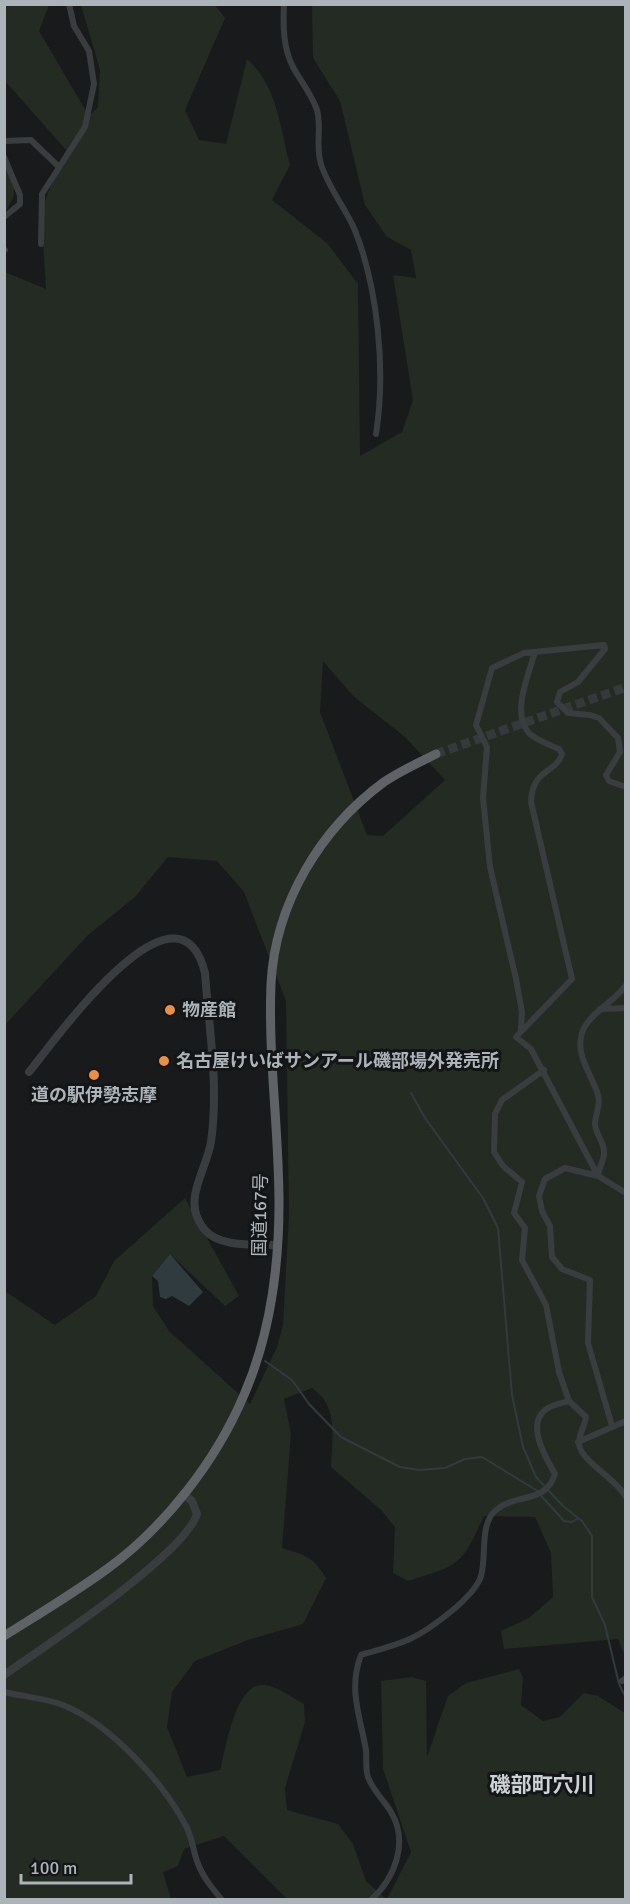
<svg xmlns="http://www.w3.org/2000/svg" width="630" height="1904" viewBox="0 0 630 1904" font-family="Signika,'Noto Sans JP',sans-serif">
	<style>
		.green { fill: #242b23; fill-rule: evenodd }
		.water { fill: #303b3f }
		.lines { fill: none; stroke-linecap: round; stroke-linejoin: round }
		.stream { stroke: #303b3f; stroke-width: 2 }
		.trunk-tunnel { stroke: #36393b; stroke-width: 9; stroke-dasharray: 9 4.5; stroke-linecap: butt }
		.minor { stroke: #3a3d40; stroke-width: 6 }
		.tertiary { stroke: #3a3d40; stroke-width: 8 }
		.trunk { stroke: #5f6368; stroke-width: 9 }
		.poi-dot { fill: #ea8f43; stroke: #141516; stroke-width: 2 }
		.labels { text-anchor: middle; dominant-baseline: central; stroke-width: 6; stroke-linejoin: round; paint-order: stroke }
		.poi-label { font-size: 18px; font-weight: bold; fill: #acb4ba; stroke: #141516; text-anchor: start }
		.street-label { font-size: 18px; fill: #acb4ba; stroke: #141516 }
		.quarter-label { font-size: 21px; font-weight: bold; fill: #cdd2d6; stroke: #141516 }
	</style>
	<rect width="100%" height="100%" fill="#191a1b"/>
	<path class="green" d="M 5,5 L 49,5 L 39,31 L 89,116 L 98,107 L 100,70 L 81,5 L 215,5 L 225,18 L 185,110 L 199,140 L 226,144 L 247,59 C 277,85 280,127 290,165 L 272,200 L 327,243 L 358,284 L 360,456 L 402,432 L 413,400 L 393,275 L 416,278 L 411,250 L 387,237 L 365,205 L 340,101 L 313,58 L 312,5 L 625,5 L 625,1656 L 618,1639 L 504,1649 L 501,1631 L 529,1618 L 553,1597 L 551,1553 L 535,1517 L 484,1516 C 461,1566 460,1565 408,1581 L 393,1573 L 395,1527 L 381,1510 L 331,1467 C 332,1439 339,1406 312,1388 L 284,1399 L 291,1434 L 282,1548 C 305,1555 313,1556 326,1578 L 303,1624 L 248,1640 L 195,1661 L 172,1692 L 167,1727 L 187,1777 L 220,1770 C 226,1749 235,1680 266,1685 C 278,1687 293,1698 304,1704 L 305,1722 L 285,1788 L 287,1810 L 338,1824 L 353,1844 L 366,1881 L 386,1899 L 287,1899 L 224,1836 L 184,1849 L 178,1866 L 163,1872 L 171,1899 L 5,1899 L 5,1291 L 55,1325 L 96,1296 L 114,1261 L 185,1198 L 239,1296 L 225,1306 L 170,1254 L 152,1276 L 153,1306 L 169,1331 L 250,1404 L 277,1347 L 283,1325 L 289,1215 L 286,1001 L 244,892 L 217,861 L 168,857 L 135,897 L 88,935 L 5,1025 L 5,272 L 46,289 L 41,210 L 66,150 L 5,81 ZM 323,661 L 353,696 L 405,737 L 445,780 L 383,836 L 367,835 L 320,712 Z
		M 5,165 L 13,169 L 14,196 L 5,213 Z
		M 519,1669 L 523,1677 L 521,1705 L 543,1721 L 560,1717 L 584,1693 L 598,1696 L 625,1713 L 625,1899 L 387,1899 L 411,1852 L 383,1769 L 381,1681 L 412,1677 L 426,1681 L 427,1757 L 448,1696 L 466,1683 Z"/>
	<path class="water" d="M 170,1254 L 203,1292 L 189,1306 L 172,1296 L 166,1299 L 160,1297 L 158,1281 L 152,1276 Z"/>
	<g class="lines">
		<path class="stream" d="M 411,1093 L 425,1118 L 483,1198 L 498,1228 L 512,1395 L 523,1447 L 536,1477 L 563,1506 L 582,1521 L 592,1536 L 592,1597 L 605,1625 L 619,1684 L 626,1698
			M 265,1361 L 292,1380 L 309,1404 L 341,1437 L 400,1467 L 419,1470 L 445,1468 L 465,1459 L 482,1457 L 536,1490 L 564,1521 L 572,1522 L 577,1519"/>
		<path class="trunk-tunnel" d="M 436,754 L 626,687"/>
		<path class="minor" d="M 284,4 C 283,25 283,48 293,67 C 301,82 311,93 317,110 C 322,127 315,146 321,164 C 328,187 344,206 354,228 C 378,287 386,371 376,434
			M 4,141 L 31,140 L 59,167
			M 4,157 L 20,195 L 20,204 L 4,217
			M 41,244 L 42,194 L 85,127 L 94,84 L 89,51 L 74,26 L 69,4
			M 4,249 L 5,250
			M 535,652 C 529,674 510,715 530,734 C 538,741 550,745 559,749 L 562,754 C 556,774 532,768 531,802 L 572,979 L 516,1037 L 531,1049 L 598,1176
			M 600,1009 L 626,1008
			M 521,1029 L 522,1012 L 516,979 L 490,867 L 483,798 L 487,747 L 476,725 L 492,668 L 524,653 L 604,645 L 605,649 L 578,682 L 560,692 L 557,702 L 568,713 L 590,715 L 599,718 L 618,738 L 620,752 L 606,775 L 609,781 L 626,787
			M 544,1070 L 502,1100 L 495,1114 L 494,1152 L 503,1166 L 522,1182 L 514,1213 L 525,1228 L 522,1260 L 546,1305 L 559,1372 L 569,1401 L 586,1417 C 585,1425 578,1436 579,1444 C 581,1462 616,1478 626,1497
			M 598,1175 C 599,1168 604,1160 604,1153 C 605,1142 594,1133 595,1122 C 596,1112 601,1105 598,1095 C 592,1074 572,1052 584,1028 C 594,1010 614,1002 626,985
			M 612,1426 L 588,1343 L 590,1280 L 562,1269 L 552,1257 L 550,1226 L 542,1211 L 539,1196 L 545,1179 L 565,1168 L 598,1176 L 626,1193
			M 578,1442 L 626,1421
			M 622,1681 L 626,1678
			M 4,1692 C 24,1697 45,1698 63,1705 C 110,1724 163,1782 186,1826 C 192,1837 193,1850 197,1861 C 202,1876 212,1888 222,1900
			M 371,1900 C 395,1878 409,1842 391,1812 C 384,1800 373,1791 368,1777 C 365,1769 367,1759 366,1750 C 360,1716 348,1689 361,1655 C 378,1650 394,1646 410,1639 C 429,1630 475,1597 481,1576 C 487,1556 479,1524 496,1510 C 516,1493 546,1504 555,1474 C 546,1458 526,1426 545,1410 C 551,1405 562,1403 569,1401"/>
		<path class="tertiary" d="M 29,1072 C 53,1043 178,865 205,973 C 209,1028 219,1087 211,1142 C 206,1172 181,1201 204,1229 C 219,1248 255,1244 277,1245
			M 4,1675 C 45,1646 184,1555 197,1514 L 192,1501 L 183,1494"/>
		<path class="trunk" d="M 4,1636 C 39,1614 74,1593 107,1569 C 165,1527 216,1461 244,1395 C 270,1335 279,1267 279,1203 C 279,1130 268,1057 271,984 C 275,904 320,829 384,782 C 400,771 418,763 436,754"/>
	</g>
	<g class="poi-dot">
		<circle cx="170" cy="1010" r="6"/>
		<circle cx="164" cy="1061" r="6"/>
		<circle cx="94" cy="1075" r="6"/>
	</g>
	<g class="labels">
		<g class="poi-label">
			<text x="182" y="1010">物産館</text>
			<text x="176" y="1061">名古屋けいばサンアール磯部場外発売所</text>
			<text x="94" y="1095" text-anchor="middle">道の駅伊勢志摩</text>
		</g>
		<g class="street-label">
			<text transform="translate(260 1215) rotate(-89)">国道167号</text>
		</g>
		<g class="quarter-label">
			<text x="542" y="1785">磯部町穴川</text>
		</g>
	</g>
	<rect width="630" height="1904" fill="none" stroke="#acb4ba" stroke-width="12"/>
	<path d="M21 1874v9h110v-9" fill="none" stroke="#acb4ba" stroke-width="3"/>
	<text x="30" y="1874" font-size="18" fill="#acb4ba" stroke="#141516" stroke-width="4.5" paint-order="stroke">100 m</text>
</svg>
